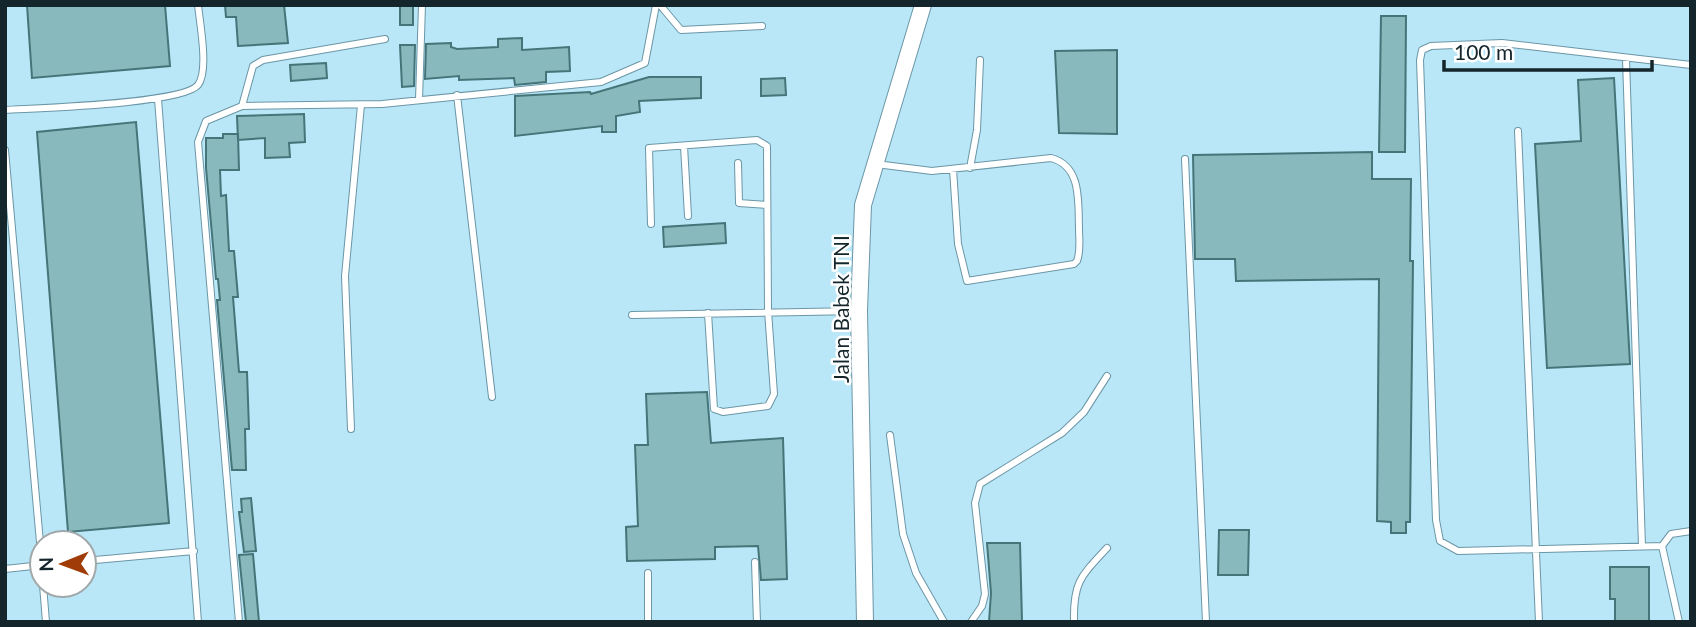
<svg xmlns="http://www.w3.org/2000/svg" width="1696" height="627" viewBox="0 0 1696 627" font-family="Lato,sans-serif">
	<style>
		.building { fill: #88b9bd; stroke: #457578; stroke-width: 2 }
		.lines { fill: none; stroke-linecap: round; stroke-linejoin: round }
		.service-casing { stroke: #6b96a6; stroke-width: 8 }
		.tertiary-casing { stroke: #6b96a6; stroke-width: 18 }
		.service { stroke: #fff; stroke-width: 6 }
		.tertiary { stroke: #fff; stroke-width: 16 }
		.labels { text-anchor: middle; dominant-baseline: central; stroke-width: 5; stroke-linejoin: round; paint-order: stroke }
		.street-label { font-size: 21px; fill: #14252b; stroke: #fff }
	</style>
	<rect width="100%" height="100%" fill="#b9e7f7"/>
	<path class="building" d="M 27,5 L 165,5 L 170,66 L 32,78 Z
		M 225,5 L 284,5 L 288,43 L 238,46 L 236,17 L 226,17 Z
		M 400,5 L 413,5 L 413,25 L 400,25 Z
		M 1381,16 L 1406,16 L 1405,152 L 1379,152 Z
		M 522,38 L 522,50 L 569,47 L 570,71 L 546,72 L 546,82 L 515,85 L 514,78 L 459,80 L 459,76 L 425,79 L 426,44 L 451,43 L 451,47 L 457,49 L 498,47 L 498,39 Z
		M 400,45 L 415,45 L 414,86 L 402,87 Z
		M 1117,50 L 1117,134 L 1059,133 L 1055,51 Z
		M 326,63 L 327,78 L 291,81 L 290,65 Z
		M 649,77 L 701,77 L 701,98 L 639,101 L 640,112 L 616,116 L 616,132 L 602,132 L 602,126 L 515,136 L 515,96 L 590,92 L 591,94 Z
		M 785,78 L 786,95 L 761,96 L 761,79 Z
		M 1614,78 L 1630,364 L 1547,368 L 1535,144 L 1581,141 L 1578,80 Z
		M 304,114 L 305,142 L 289,143 L 290,157 L 265,158 L 265,138 L 238,140 L 237,116 Z
		M 136,122 L 169,523 L 68,532 L 37,132 Z
		M 223,134 L 238,134 L 239,170 L 220,170 L 221,196 L 226,195 L 229,251 L 234,251 L 238,297 L 233,297 L 239,372 L 247,372 L 249,429 L 245,429 L 246,470 L 232,470 L 217,300 L 220,300 L 218,279 L 216,279 L 206,168 L 206,138 L 223,138 Z
		M 1372,152 L 1372,179 L 1411,179 L 1410,261 L 1413,261 L 1410,522 L 1406,522 L 1406,533 L 1391,533 L 1391,522 L 1377,521 L 1379,279 L 1236,281 L 1235,259 L 1195,259 L 1193,155 Z
		M 725,223 L 726,243 L 664,247 L 663,227 Z
		M 707,392 L 711,443 L 783,438 L 787,579 L 761,580 L 758,546 L 715,547 L 715,559 L 627,561 L 626,527 L 638,526 L 635,445 L 648,445 L 646,394 Z
		M 251,498 L 256,551 L 244,552 L 239,512 L 242,512 L 241,499 Z
		M 1219,530 L 1249,530 L 1248,575 L 1218,575 Z
		M 987,543 L 1020,543 L 1022,622 L 989,622 L 991,593 Z
		M 253,554 L 259,622 L 246,622 L 239,555 Z
		M 1610,567 L 1649,567 L 1649,622 L 1615,622 L 1615,599 L 1610,599 Z"/>
	<g class="lines">
		<g class="service-casing">
			<path id="service" d="M 660,5 L 681,30 L 762,26
				M 1626,59 L 1642,546
				M 1691,65 L 1502,43 L 1431,46 L 1422,50 L 1420,60 L 1436,520 L 1440,541 L 1458,551 L 1662,546 L 1671,534 L 1691,531
				M 457,95 L 492,397
				M 158,99 L 198,622
				M 419,100 L 422,5
				M 242,106 L 253,66 L 263,60 L 385,39
				M 5,110 C 36,108 183,104 198,85 C 209,71 200,24 198,5
				M 1518,131 L 1539,622
				M 684,146 L 688,216
				M 5,150 L 42,565 L 5,569
				M 1185,159 L 1206,622
				M 738,163 L 739,203 L 767,205
				M 876,164 L 932,171 L 1051,158 C 1082,166 1078,202 1079,228 C 1079,239 1081,251 1077,261 L 1074,264 L 967,281 L 958,244 L 953,169
				M 970,168 L 977,130 L 980,60
				M 651,224 L 649,148 L 757,140 L 767,146 L 768,311 L 774,394 L 768,406 L 723,412 L 714,409 L 708,313
				M 632,315 L 858,311
				M 351,429 L 345,276 L 361,105
				M 890,435 L 903,534 L 916,573 L 944,622
				M 1662,546 L 1679,622
				M 84,561 L 194,551
				M 755,562 L 757,622
				M 43,585 L 46,622
				M 239,622 L 198,142 L 206,121 L 242,106 L 382,104 L 601,82 L 645,63 L 656,5
				M 648,622 L 648,573
				M 971,622 L 982,606 L 985,594 L 975,503 L 980,484 L 1062,433 L 1084,412 L 1107,376
				M 1074,622 C 1073,582 1081,576 1107,548"/>
		</g>
		<g class="tertiary-casing">
			<path id="tertiary" d="M 865,622 L 859,311 L 863,205 L 923,5"/>
		</g>
		<use href="#service" class="service"/>
		<use href="#tertiary" class="tertiary"/>
	</g>
	<g class="labels">
		<g class="street-label">
			<text transform="translate(840 309) rotate(-90)">Jalan Babek TNI</text>
		</g>
	</g>
	<rect width="1696" height="627" fill="none" stroke="#14252b" stroke-width="14"/>
	<g transform="translate(63 564) rotate(269)"><circle r="33" fill="#ffffff" stroke="#a1a8aa" stroke-width="2"/>
	<path d="M0-5L12 26L0 18L-12 26Z" fill="#a03c07"/>
	<text y="-10" font-size="19" font-weight="bold" text-anchor="middle" fill="#14252b">N</text>
	</g>
	<path d="M1444 60v10h208v-10" fill="none" stroke="#14252b" stroke-width="3.5"/>
	<text x="1454" y="60" font-size="21" fill="#14252b" stroke="#ffffff" stroke-width="5" paint-order="stroke">100 m</text>
</svg>
